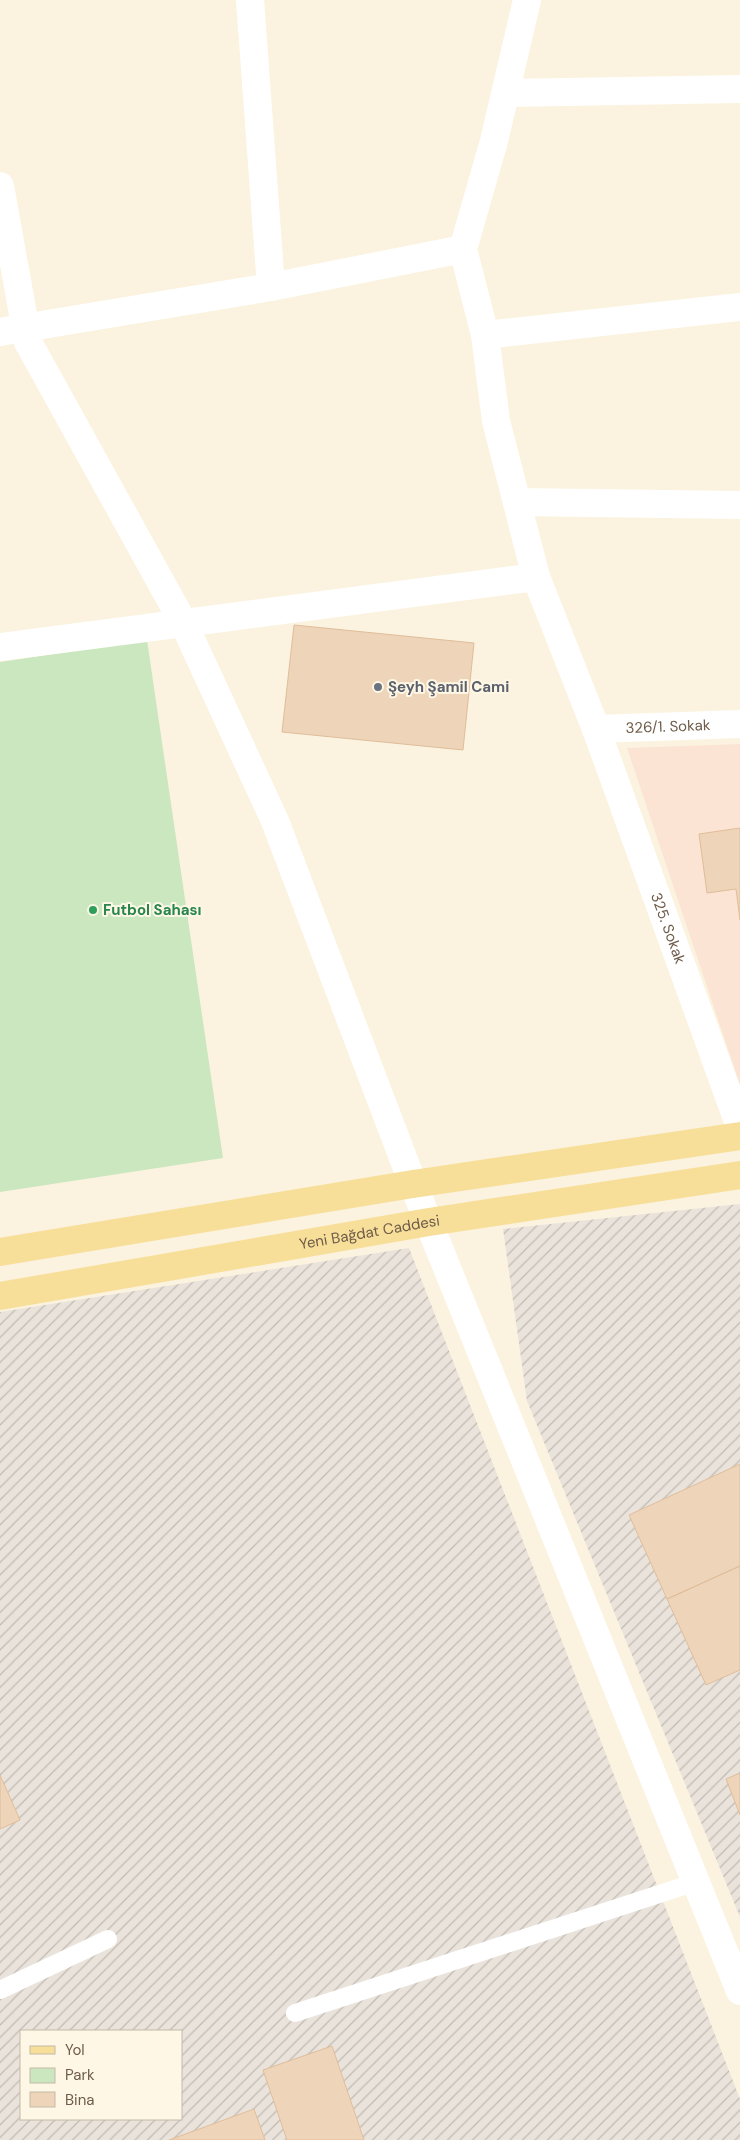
<svg xmlns="http://www.w3.org/2000/svg" width="740" height="2140" viewBox="0 0 740 2140" font-family="'DM Sans',sans-serif">
	<style>
		.commercial { fill: #fbe4d3 }
		.industrial { fill: url(#industrial-furrows); fill-rule: evenodd }
		.green { fill: #cbe7bf }
		.building { fill: #eed4b9; stroke: #e0bd9a }
		.lines { fill: none; stroke-linecap: round; stroke-linejoin: round }
		.service { stroke: #fff; stroke-width: 18 }
		.minor { stroke: #fff; stroke-width: 28 }
		.primary { stroke: #f7df9a; stroke-width: 28 }
		.worship-dot { fill: #6b7280; stroke: #fef7e5; stroke-width: 2 }
		.leisure-dot { fill: #2e9e5b; stroke: #fef7e5; stroke-width: 2 }
		.labels { text-anchor: middle; dominant-baseline: central; stroke-width: 4; stroke-linejoin: round; paint-order: stroke }
		.worship-label { font-size: 15px; font-weight: bold; fill: #5b616d; stroke: #fef7e5; text-anchor: start }
		.street-label { font-size: 15px; fill: #6f5b49; stroke: #fef7e5 }
		.leisure-label { font-size: 15px; font-weight: bold; fill: #27864d; stroke: #fef7e5; text-anchor: start }
	</style>
	<defs>
		<pattern id="industrial-furrows" width="10" height="10" patternUnits="userSpaceOnUse" patternTransform="scale(1.25)"><rect width="10" height="10" fill="#e9e3db"/><path d="M-1 1l2-2M0 10L10 0M9 11l2-2" fill="none" stroke="#c1bbb4"/></pattern>
	</defs>
	<rect width="100%" height="100%" fill="#fbf3df"/>
	<path class="commercial" d="M 740,744 L 740,1085 L 627,748 Z"/>
	<path class="industrial" d="M 740,1204 L 740,1917 L 527,1401 L 503,1229 Z
		M 409,1248 L 740,2099 L 740,2140 L 0,2140 L 0,1312 ZM 21,2031 L 181,2031 L 181,2119 L 21,2119 Z"/>
	<path class="green" d="M 147,640 L 223,1158 L 0,1192 L 0,662 Z"/>
	<path class="building" d="M 294,625 L 474,643 L 463,750 L 282,732 Z
		M 740,828 L 740,920 L 736,889 L 707,893 L 699,834 Z
		M 740,1464 L 740,1566 L 667,1599 L 629,1515 Z
		M 740,1566 L 740,1670 L 706,1685 L 667,1599 Z
		M 740,1773 L 740,1815 L 726,1779 Z
		M 0,1775 L 20,1820 L 0,1829 Z
		M 332,2046 L 364,2140 L 287,2140 L 263,2070 Z
		M 254,2109 L 265,2140 L 169,2140 Z"/>
	<g class="lines">
		<path class="service" d="M 0,1990 L 108,1939
			M 295,2013 L 696,1882"/>
		<g class="minor">
			<path d="M 250,0 L 271,287"/>
			<path id="s1" d="M 527,0 L 494,141 L 463,249 L 485,335 L 496,421 L 536,577 L 596,729 L 740,1127"/>
			<path d="M 506,93 L 740,89"/>
			<path d="M 0,186 L 28,342 L 184,624 L 275,821 L 413,1184 L 740,1991"/>
			<path d="M 0,332 L 271,287 L 463,249"/>
			<path d="M 485,335 L 740,307"/>
			<path d="M 517,502 L 740,505"/>
			<path d="M 0,647 L 536,577"/>
			<path id="s2" d="M 596,729 L 740,724"/>
		</g>
		<g class="primary">
			<path d="M 0,1252 L 413,1184 L 740,1136"/>
			<path id="s3" d="M 0,1296 L 429,1222 L 740,1175"/>
		</g>
	</g>
	<circle class="worship-dot" cx="378" cy="687" r="5"/>
	<circle class="leisure-dot" cx="93" cy="910" r="5"/>
	<g class="labels">
		<g class="worship-label">
			<text x="388" y="687">Şeyh Şamil Cami</text>
		</g>
		<g class="street-label">
			<text stroke="none"><textPath href="#s2" startOffset="72">326/1. Sokak</textPath></text>
			<text stroke="none"><textPath href="#s1" startOffset="969">325. Sokak</textPath></text>
			<text stroke="none"><textPath href="#s3" startOffset="375">Yeni Bağdat Caddesi</textPath></text>
		</g>
		<g class="leisure-label">
			<text x="103" y="910">Futbol Sahası</text>
		</g>
	</g>
	<rect x="20" y="2030" width="162" height="90" fill="#fef7e5" stroke="#c5b9a7"/>
	<rect x="30" y="2046" width="25" height="8" fill="#f7df9a" stroke="#c5b9a7"/>
	<text x="65" y="2055" font-size="15" fill="#6f5b49">Yol</text>
	<rect x="30" y="2068" width="25" height="15" fill="#cbe7bf" stroke="#c5b9a7"/>
	<text x="65" y="2080" font-size="15" fill="#6f5b49">Park</text>
	<rect x="30" y="2092" width="25" height="15" fill="#eed4b9" stroke="#c5b9a7"/>
	<text x="65" y="2105" font-size="15" fill="#6f5b49">Bina</text>
</svg>
